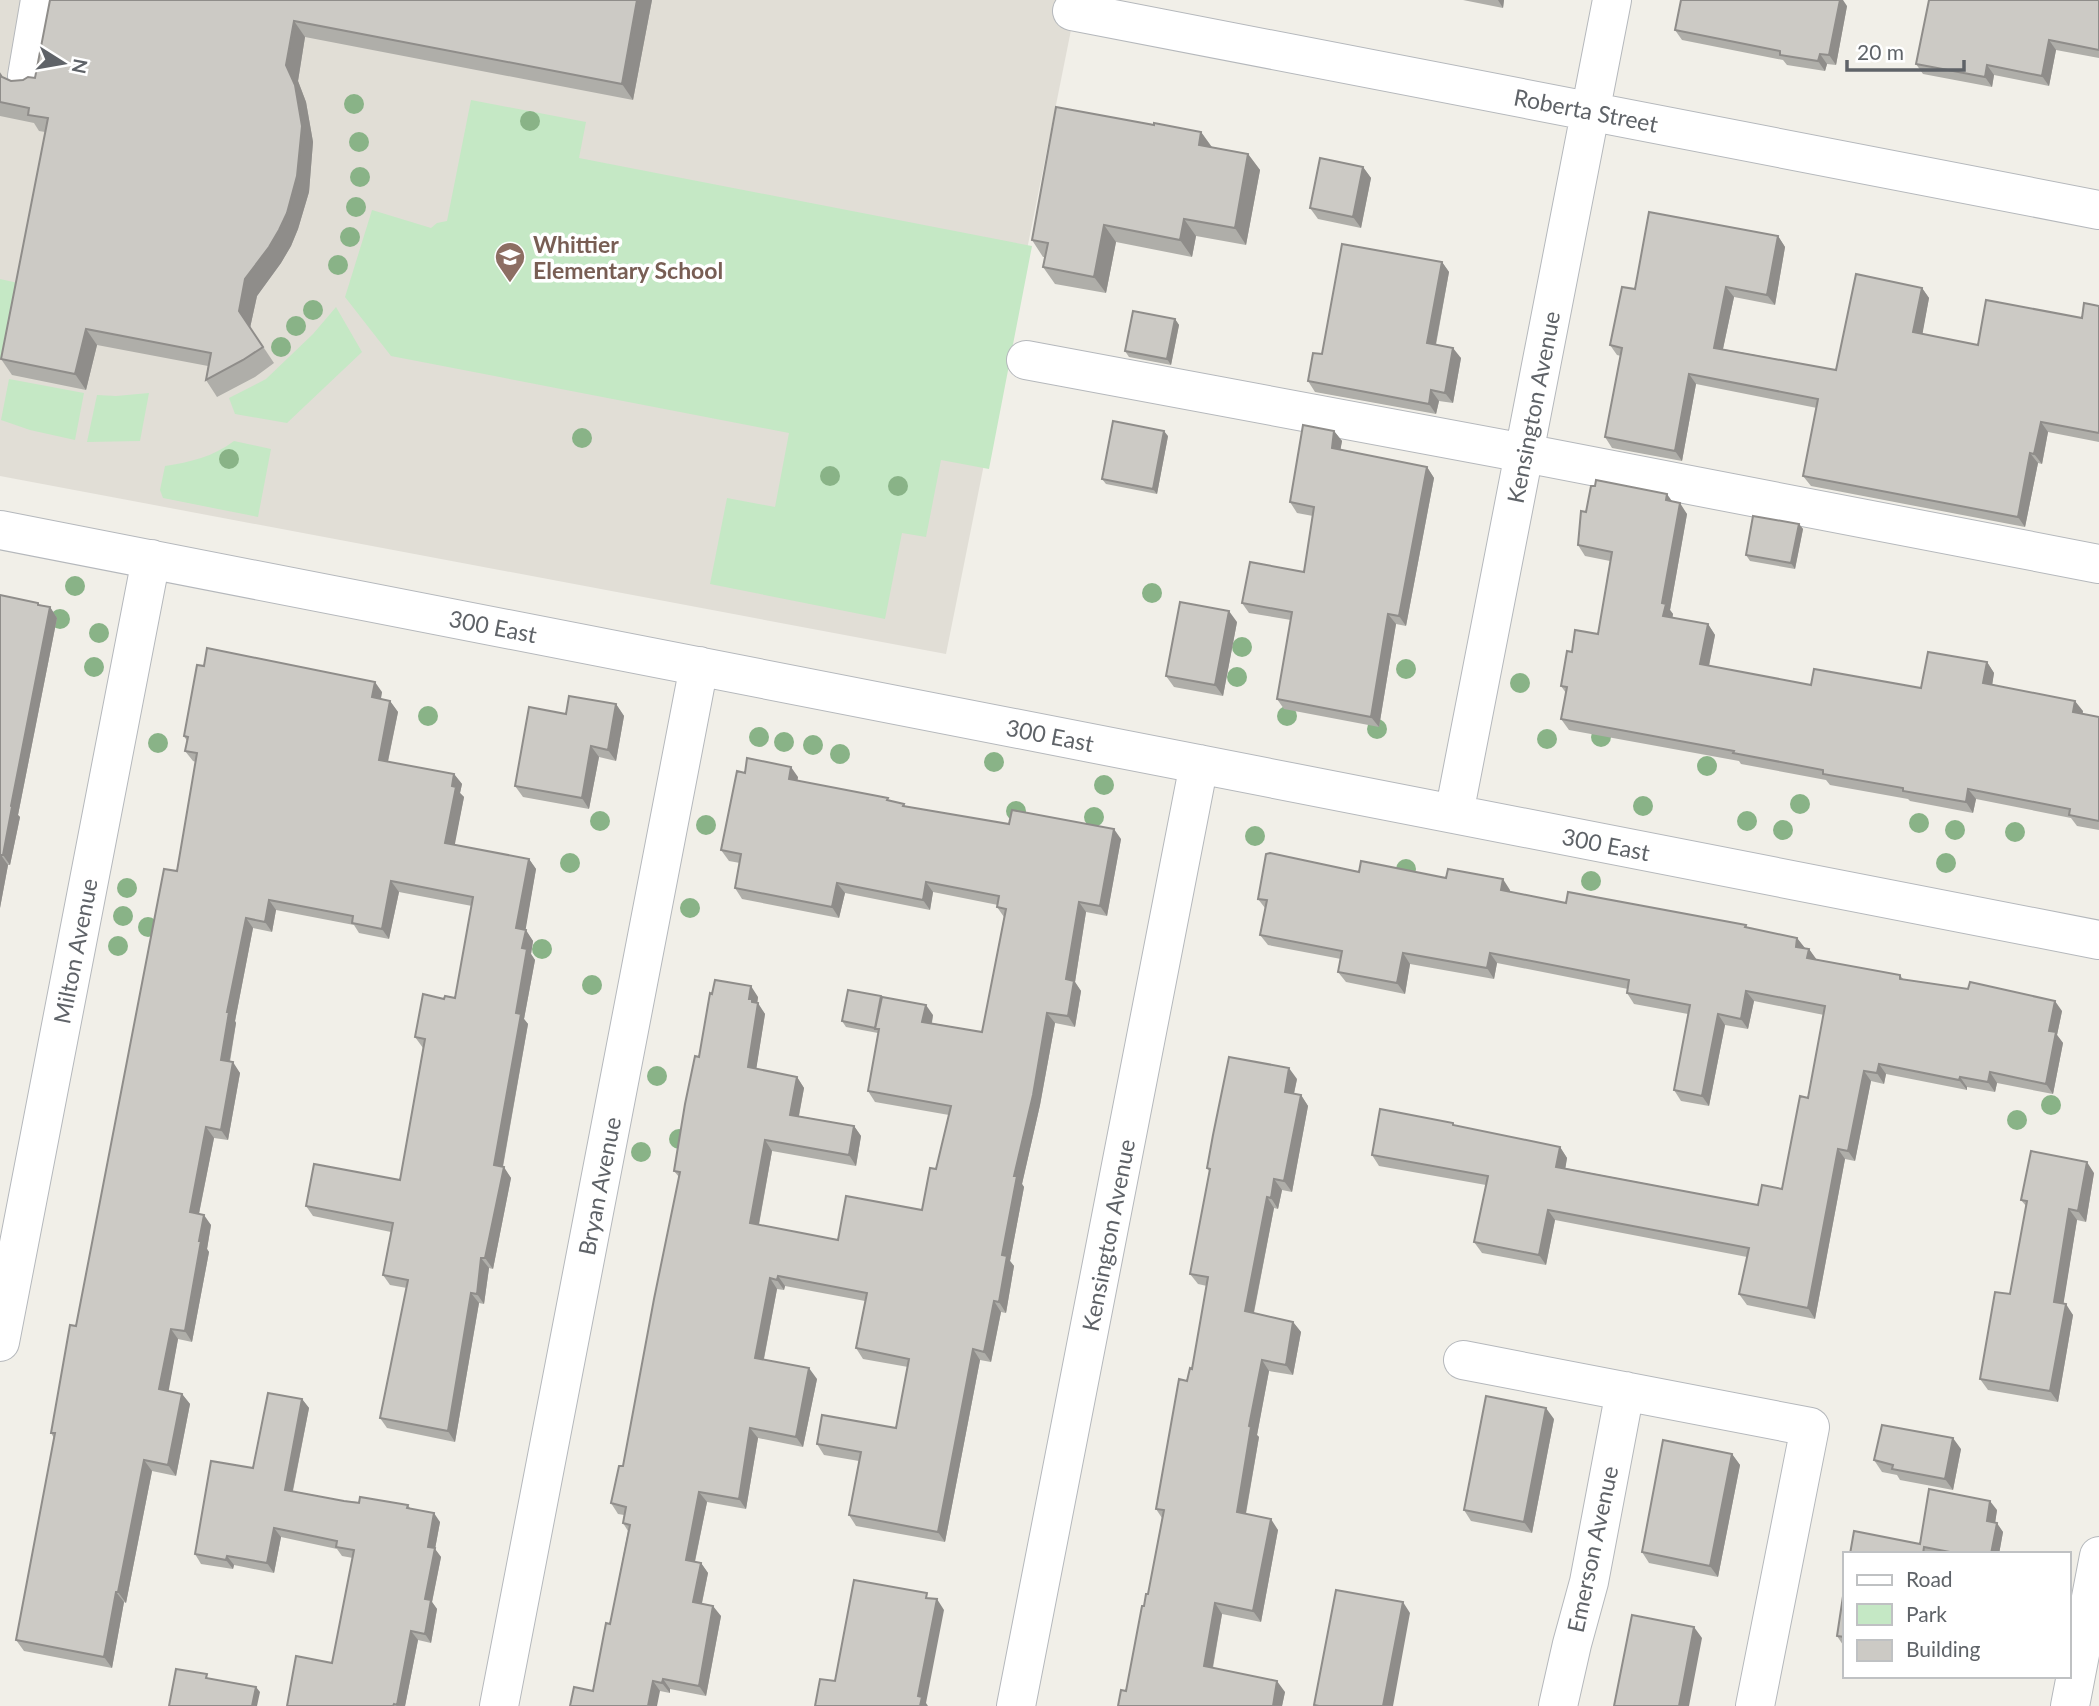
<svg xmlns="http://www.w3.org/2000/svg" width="2099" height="1706" viewBox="0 0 2099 1706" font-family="Lato,sans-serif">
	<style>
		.education { fill: #e1ded6 }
		.green { fill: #c5e8c5 }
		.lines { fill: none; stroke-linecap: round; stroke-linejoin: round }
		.minor-casing { stroke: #b5b8bc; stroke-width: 40 }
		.minor { stroke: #fff; stroke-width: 38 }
		.tree { fill: #89b387 }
		.wall { fill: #afaea9 }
		.shaded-wall { fill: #8f8d8a }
		.building { fill: #cccac5; stroke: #8f8d8a; stroke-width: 2 }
		.labels { text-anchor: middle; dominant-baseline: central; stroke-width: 7; stroke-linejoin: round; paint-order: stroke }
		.street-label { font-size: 23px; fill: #5f6368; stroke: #fff }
		.education-label { font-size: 23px; font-weight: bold; fill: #785e54; stroke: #fff; text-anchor: start }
	</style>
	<rect width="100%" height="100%" fill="#f1efe8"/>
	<path class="education" d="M 0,0 L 1077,0 L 946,654 L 0,476 Z"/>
	<path class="green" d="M 471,100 L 586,122 L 579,158 L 1032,246 L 989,469 L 941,460 L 926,537 L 902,533 L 885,619 L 710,584 L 727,498 L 775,507 L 789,433 L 391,356 L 345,297 L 372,210 L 431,228 L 437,223 L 447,221 Z
		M 0,279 L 18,283 L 3,358 L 0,358 Z
		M 336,307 L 362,352 L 287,423 L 235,414 L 229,398 L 266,379 L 313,334 Z
		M 9,379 L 84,393 L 75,440 L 30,430 L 1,420 Z
		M 149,393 L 140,441 L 87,442 L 97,395 L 116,396 Z
		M 234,441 L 271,449 L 258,517 L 163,498 L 160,490 L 165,466 C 190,462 213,457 234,441 Z"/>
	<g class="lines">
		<g class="minor-casing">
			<path id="minor" d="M 1072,11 L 2099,210
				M 27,76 L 40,0
				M 1026,360 L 1524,453 L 2099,564
				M 0,530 L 2099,940
				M 1454,814 L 1612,0
				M 0,1342 L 151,559
				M 1463,1360 L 1810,1427 L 1755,1706
				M 499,1706 L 699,666
				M 1016,1706 L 1199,764
				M 1558,1706 L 1572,1644 L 1589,1582 L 1625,1391
				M 2070,1706 L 2099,1556"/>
		</g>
		<use href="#minor" class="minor"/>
	</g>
	<g class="tree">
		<circle cx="354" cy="104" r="10"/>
		<circle cx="530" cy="121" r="10"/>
		<circle cx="359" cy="142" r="10"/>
		<circle cx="360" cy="177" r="10"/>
		<circle cx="356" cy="207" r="10"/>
		<circle cx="350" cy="237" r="10"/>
		<circle cx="338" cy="265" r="10"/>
		<circle cx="313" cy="310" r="10"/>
		<circle cx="296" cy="326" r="10"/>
		<circle cx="281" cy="347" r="10"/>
		<circle cx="582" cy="438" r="10"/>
		<circle cx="229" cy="459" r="10"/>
		<circle cx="830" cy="476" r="10"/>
		<circle cx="898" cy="486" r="10"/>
		<circle cx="75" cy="586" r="10"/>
		<circle cx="1152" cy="593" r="10"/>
		<circle cx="60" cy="619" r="10"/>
		<circle cx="99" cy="633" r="10"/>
		<circle cx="1242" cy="647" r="10"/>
		<circle cx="94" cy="667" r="10"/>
		<circle cx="1406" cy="669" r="10"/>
		<circle cx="1237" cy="677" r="10"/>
		<circle cx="1520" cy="683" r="10"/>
		<circle cx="428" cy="716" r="10"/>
		<circle cx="1287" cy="716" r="10"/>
		<circle cx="1377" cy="729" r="10"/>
		<circle cx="759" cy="737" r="10"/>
		<circle cx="1601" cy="737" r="10"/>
		<circle cx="1547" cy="739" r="10"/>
		<circle cx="784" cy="742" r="10"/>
		<circle cx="158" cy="743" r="10"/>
		<circle cx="813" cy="745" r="10"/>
		<circle cx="840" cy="754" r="10"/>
		<circle cx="994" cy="762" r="10"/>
		<circle cx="1707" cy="766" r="10"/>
		<circle cx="1104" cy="785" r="10"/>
		<circle cx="1800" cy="804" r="10"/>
		<circle cx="1643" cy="806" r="10"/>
		<circle cx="1016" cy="811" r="10"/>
		<circle cx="1094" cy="817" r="10"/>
		<circle cx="600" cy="821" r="10"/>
		<circle cx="1747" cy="821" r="10"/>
		<circle cx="1919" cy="823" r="10"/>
		<circle cx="706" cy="825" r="10"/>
		<circle cx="1783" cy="830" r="10"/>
		<circle cx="1955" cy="830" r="10"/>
		<circle cx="2015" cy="832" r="10"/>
		<circle cx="1255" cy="836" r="10"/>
		<circle cx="570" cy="863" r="10"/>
		<circle cx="1946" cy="863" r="10"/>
		<circle cx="1406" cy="869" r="10"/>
		<circle cx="1591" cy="881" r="10"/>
		<circle cx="127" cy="888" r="10"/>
		<circle cx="690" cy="908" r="10"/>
		<circle cx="123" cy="916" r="10"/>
		<circle cx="148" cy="927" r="10"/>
		<circle cx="118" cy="946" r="10"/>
		<circle cx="542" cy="949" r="10"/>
		<circle cx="592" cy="985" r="10"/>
		<circle cx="657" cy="1076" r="10"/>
		<circle cx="2051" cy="1105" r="10"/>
		<circle cx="2017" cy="1120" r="10"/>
		<circle cx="679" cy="1139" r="10"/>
		<circle cx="641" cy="1152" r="10"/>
	</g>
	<path class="wall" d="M 50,0 L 652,0 L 633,100 L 305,37 L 298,81 L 306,102 L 313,142 L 309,192 L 298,229 L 291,246 L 281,263 L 257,296 L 250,328 L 274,363 L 255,377 L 217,397 L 206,380 L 208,366 L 97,345 L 86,390 L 12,375 L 1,359 L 45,132 L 39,131 L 34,123 L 0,116 L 0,74 L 2,77 L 11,81 L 35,78 Z
		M 1463,0 L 1504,0 L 1503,8 Z
		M 2099,0 L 2099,58 L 2056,50 L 2049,86 L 1994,75 L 1992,87 L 1923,74 L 1916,64 Z
		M 1847,6 L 1836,65 L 1827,64 L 1825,71 L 1787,65 L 1783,60 L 1682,40 L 1675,30 Z
		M 1154,125 L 1201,132 L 1212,147 L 1248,154 L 1260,170 L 1246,245 L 1196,236 L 1192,257 L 1116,242 L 1106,293 L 1055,284 L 1043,267 L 1045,257 L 1043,257 L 1032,240 Z
		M 1363,167 L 1371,178 L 1361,228 L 1318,219 L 1310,208 Z
		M 1778,236 L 1785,247 L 1775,305 L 1734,297 L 1723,349 L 1836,370 L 1922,288 L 1929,298 L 1922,334 L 1978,345 L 2082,318 L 2099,306 L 2099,442 L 2048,432 L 2042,464 L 2038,463 L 2025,527 L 1811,486 L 1803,476 L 1817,408 L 1696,384 L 1682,461 L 1612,448 L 1605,437 L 1621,356 L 1617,355 L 1610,345 L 1635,289 Z
		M 1442,262 L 1449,272 L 1436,345 L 1461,358 L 1453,403 L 1439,401 L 1436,414 L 1315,392 L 1308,381 L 1322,354 Z
		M 1175,319 L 1179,325 L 1171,365 L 1129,357 L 1125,351 Z
		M 1334,431 L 1342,441 L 1340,450 L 1427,467 L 1434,478 L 1406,626 L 1396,624 L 1379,727 L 1284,709 L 1277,699 L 1291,620 L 1249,613 L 1242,603 L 1304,572 L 1313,516 L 1297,513 L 1290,502 Z
		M 1168,436 L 1157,494 L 1106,484 L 1102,479 Z
		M 1595,486 L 1672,501 L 1687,514 L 1670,610 L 1673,614 L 1672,618 L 1708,624 L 1715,635 L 1709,666 L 1811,685 L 1921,688 L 1987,662 L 1994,673 L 1992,684 L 2083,711 L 2082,714 L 2099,717 L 2099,830 L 2077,826 L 2071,818 L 1976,799 L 1973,813 L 1910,801 L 1908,799 L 1830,785 L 1826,780 L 1741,764 L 1739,761 L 1569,730 L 1561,719 L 1566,693 L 1561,686 L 1572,652 L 1598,634 L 1610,561 L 1585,556 L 1578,545 L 1586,512 Z
		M 1799,524 L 1803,529 L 1795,569 L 1750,561 L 1746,555 Z
		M 0,595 L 50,607 L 57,618 L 18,815 L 20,817 L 10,865 L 8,865 L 0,908 Z
		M 1237,622 L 1223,696 L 1174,687 L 1166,676 Z
		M 382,692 L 381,699 L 390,701 L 398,712 L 388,762 L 454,774 L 462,784 L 460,793 L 464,797 L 454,845 L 529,859 L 536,869 L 525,930 L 533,941 L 531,954 L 535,960 L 524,1019 L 528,1024 L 503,1167 L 511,1178 L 493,1269 L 489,1268 L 484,1304 L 479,1303 L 455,1442 L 387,1428 L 380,1418 L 407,1288 L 390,1285 L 383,1275 L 391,1232 L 313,1216 L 306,1206 L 400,1180 L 423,1048 L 415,1037 L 444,999 L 455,998 L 472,906 L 399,892 L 389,939 L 359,933 L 354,925 L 276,910 L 272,932 L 253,928 L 235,1021 L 236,1023 L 230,1062 L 240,1073 L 228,1140 L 214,1138 L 199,1214 L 211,1225 L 207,1249 L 209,1252 L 192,1342 L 178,1339 L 168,1391 L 182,1394 L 190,1404 L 176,1476 L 152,1471 L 126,1603 L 124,1602 L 112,1668 L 24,1651 L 16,1640 L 54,1438 L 51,1433 L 76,1326 L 177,871 L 196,762 L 193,761 L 185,751 L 187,741 L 184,736 Z
		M 616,704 L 624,716 L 616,761 L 599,757 L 589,809 L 523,797 L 515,786 L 566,714 Z
		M 745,773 L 798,777 L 797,781 L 904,804 L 905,806 L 1009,824 L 1121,839 L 1107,916 L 1086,912 L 1075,982 L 1081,991 L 1075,1027 L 1055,1023 L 1040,1105 L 1022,1184 L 1024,1187 L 1010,1261 L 1014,1266 L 1006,1313 L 1001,1312 L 991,1362 L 980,1360 L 945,1542 L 856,1526 L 849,1515 L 859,1461 L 824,1455 L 817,1444 L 896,1428 L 908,1367 L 863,1359 L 856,1348 L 865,1301 L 785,1286 L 784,1290 L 777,1289 L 764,1359 L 817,1379 L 803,1447 L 758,1438 L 746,1509 L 707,1502 L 695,1562 L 701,1563 L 708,1573 L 702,1603 L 721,1616 L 706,1696 L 670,1689 L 670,1693 L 660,1691 L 593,1691 L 610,1624 L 628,1531 L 623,1523 L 624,1515 L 618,1514 L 611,1503 L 623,1466 L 679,1177 L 674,1171 L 699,1057 L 758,997 L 757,1003 L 765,1014 L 756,1069 L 797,1077 L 804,1088 L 799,1116 L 854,1126 L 861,1136 L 856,1166 L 772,1151 L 759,1225 L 838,1240 L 922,1210 L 936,1169 L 949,1115 L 875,1102 L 868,1091 L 878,1033 L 846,1027 L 842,1021 L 933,1015 L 932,1023 L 982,1032 L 1004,917 L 997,907 L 998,905 L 933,892 L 930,910 L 845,893 L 839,918 L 742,899 L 735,888 L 740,863 L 729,861 L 721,850 Z
		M 1359,872 L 1510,890 L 1510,892 L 1566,903 L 1746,925 L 1748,928 L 1797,938 L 1805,949 L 1809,949 L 1816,960 L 1900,975 L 1903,979 L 2062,1011 L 2057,1035 L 2063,1043 L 2053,1094 L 1997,1083 L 1995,1092 L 1967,1087 L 1967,1090 L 1886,1074 L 1884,1084 L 1871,1081 L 1855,1161 L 1845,1159 L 1815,1319 L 1747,1305 L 1739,1294 L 1747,1257 L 1555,1220 L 1546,1265 L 1482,1253 L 1474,1242 L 1486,1185 L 1379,1166 L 1372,1155 L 1455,1126 L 1560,1147 L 1567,1158 L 1565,1168 L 1758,1205 L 1782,1189 L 1808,1098 L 1824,1015 L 1754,1001 L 1748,1029 L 1725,1025 L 1709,1106 L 1681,1101 L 1674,1090 L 1688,1014 L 1634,1004 L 1627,993 L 1628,989 L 1497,963 L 1494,979 L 1410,964 L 1405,994 L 1346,982 L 1338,972 L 1341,959 L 1268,945 L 1260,935 L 1265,908 L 1258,899 Z
		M 1297,1079 L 1294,1094 L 1301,1095 L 1308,1106 L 1292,1192 L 1282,1190 L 1278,1209 L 1274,1208 L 1254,1313 L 1293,1322 L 1301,1332 L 1293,1375 L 1269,1371 L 1257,1435 L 1259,1437 L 1246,1514 L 1278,1530 L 1261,1622 L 1222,1614 L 1213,1668 L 1285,1692 L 1282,1706 L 1118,1706 L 1126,1691 L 1144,1606 L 1148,1594 L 1162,1518 L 1156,1509 L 1187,1381 L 1192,1369 L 1207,1286 L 1198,1284 L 1190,1274 L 1210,1172 L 1207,1168 Z
		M 2094,1173 L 2086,1222 L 2077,1220 L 2063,1304 L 2073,1315 L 2058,1402 L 1988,1390 L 1980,1379 L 2010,1294 L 2026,1206 L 2021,1200 Z
		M 302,1399 L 309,1408 L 293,1491 L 344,1501 L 408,1505 L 410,1508 L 440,1522 L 435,1549 L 441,1557 L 432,1602 L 437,1609 L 431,1643 L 418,1640 L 405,1706 L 287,1706 L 332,1663 L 353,1558 L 342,1556 L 337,1549 L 281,1537 L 274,1573 L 234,1565 L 233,1569 L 201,1564 L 195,1554 L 253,1468 Z
		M 1554,1419 L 1532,1533 L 1471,1521 L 1464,1510 Z
		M 1961,1449 L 1953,1490 L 1900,1480 L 1897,1475 L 1882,1472 L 1874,1460 Z
		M 1732,1454 L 1740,1465 L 1718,1577 L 1649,1563 L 1642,1552 Z
		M 1997,1510 L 1995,1522 L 2003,1532 L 1999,1554 L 1850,1554 L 1920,1544 Z
		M 1845,1583 L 1845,1646 L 1843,1645 L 1837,1636 Z"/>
	<path class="shaded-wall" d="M 637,0 L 652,0 L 633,100 L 622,84 Z
		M 1498,0 L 1504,0 L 1503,8 Z
		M 1840,0 L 1843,0 L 1847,6 L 1836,65 L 1829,55 Z
		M 294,21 L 305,37 L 298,81 L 306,102 L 313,142 L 309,192 L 298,229 L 291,246 L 281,263 L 257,296 L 250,328 L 274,363 L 239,311 Z
		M 2049,40 L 2056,50 L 2049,86 L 2042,76 Z
		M 1820,54 L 1827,64 L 1825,71 L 1818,61 Z
		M 1987,65 L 1994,75 L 1992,87 L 1985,77 Z
		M 1201,132 L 1213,149 L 1199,145 Z
		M 1248,154 L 1260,170 L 1246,245 L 1235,228 Z
		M 1363,167 L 1371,178 L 1361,228 L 1353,217 Z
		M 1184,219 L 1196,236 L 1192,257 L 1180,240 Z
		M 1104,225 L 1116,242 L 1106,293 L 1094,277 Z
		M 1778,236 L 1785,247 L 1775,305 L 1767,295 Z
		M 1442,262 L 1449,272 L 1434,353 L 1427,343 Z
		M 1726,287 L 1734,297 L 1721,358 L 1714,348 Z
		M 1922,288 L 1929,298 L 1921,342 L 1913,332 Z
		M 1175,319 L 1179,325 L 1171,365 L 1167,359 Z
		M 86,329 L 97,345 L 86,390 L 75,374 Z
		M 1453,348 L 1461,358 L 1453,403 L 1445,393 Z
		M 1689,374 L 1696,384 L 1682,461 L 1675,451 Z
		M 1431,390 L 1439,401 L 1436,414 L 1429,404 Z
		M 2041,422 L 2048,432 L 2042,464 L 2034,454 Z
		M 1164,431 L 1168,436 L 1157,494 L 1153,489 Z
		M 1334,431 L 1342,441 L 1339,458 L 1332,448 Z
		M 2030,453 L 2038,463 L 2025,527 L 2018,517 Z
		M 1427,467 L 1434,478 L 1406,626 L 1399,616 Z
		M 1667,494 L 1674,504 L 1666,500 Z
		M 1680,503 L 1687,514 L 1670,610 L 1673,614 L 1671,626 L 1663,616 L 1662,603 Z
		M 1799,524 L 1803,529 L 1795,569 L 1791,563 Z
		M 50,607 L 57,618 L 18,815 L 20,817 L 10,865 L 3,855 L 11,806 Z
		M 1229,611 L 1237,622 L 1223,696 L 1215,685 Z
		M 1388,614 L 1396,624 L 1379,727 L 1371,717 Z
		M 1708,624 L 1715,635 L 1707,675 L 1700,664 Z
		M 1987,662 L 1994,673 L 1991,693 L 1983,683 Z
		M 375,682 L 382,692 L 379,707 L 372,697 Z
		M 390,701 L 398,712 L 386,770 L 379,760 Z
		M 2075,701 L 2083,711 L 2081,723 L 2073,712 Z
		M 616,704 L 624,716 L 616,761 L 608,750 Z
		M 591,746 L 599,757 L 589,809 L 582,798 Z
		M 791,767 L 798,777 L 796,789 L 789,779 Z
		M 454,774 L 462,784 L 460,793 L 464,797 L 453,854 L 445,843 Z
		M 1968,789 L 1976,799 L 1973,813 L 1966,802 Z
		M 1114,829 L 1121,839 L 1107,916 L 1100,906 Z
		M 1,855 L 8,865 L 0,908 L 0,857 Z
		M 529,859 L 536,869 L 524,939 L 516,928 Z
		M 1503,879 L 1510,890 L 1508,901 L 1501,890 Z
		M 391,881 L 399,892 L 389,939 L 382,929 Z
		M 926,882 L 933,892 L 930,910 L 923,900 Z
		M 837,883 L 845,893 L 839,918 L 832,907 Z
		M 269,900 L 276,910 L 272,932 L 265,922 Z
		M 1079,902 L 1086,912 L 1075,982 L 1081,991 L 1075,1027 L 1068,1016 L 1066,979 Z
		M 246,918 L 253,928 L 235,1021 L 236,1023 L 228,1070 L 221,1060 L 227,1012 Z
		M 526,930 L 533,941 L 531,954 L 535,960 L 524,1019 L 528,1024 L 501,1176 L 494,1165 L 516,1013 L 522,948 Z
		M 1797,938 L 1805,948 L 1803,958 L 1796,947 Z
		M 1809,949 L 1817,960 L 1807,958 Z
		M 1403,953 L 1410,964 L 1405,994 L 1397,983 Z
		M 1490,953 L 1497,963 L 1494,979 L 1487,968 Z
		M 751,986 L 758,997 L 757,1005 L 758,1003 L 765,1014 L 755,1077 L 748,1067 L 749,999 Z
		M 1746,991 L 1754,1001 L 1748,1029 L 1741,1019 Z
		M 2055,1001 L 2062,1011 L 2057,1035 L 2063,1043 L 2053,1094 L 2046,1084 L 2049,1031 Z
		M 926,1005 L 933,1015 L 930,1032 L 922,1022 Z
		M 1047,1013 L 1055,1023 L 1040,1105 L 1022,1184 L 1024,1187 L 1010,1261 L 1014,1266 L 1006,1313 L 999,1302 L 1002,1255 L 1014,1176 Z
		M 1718,1014 L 1725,1025 L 1709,1106 L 1702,1096 Z
		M 233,1062 L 240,1073 L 228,1140 L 221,1130 Z
		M 1879,1064 L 1886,1074 L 1884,1084 L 1877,1073 Z
		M 1289,1068 L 1297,1079 L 1292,1102 L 1285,1092 Z
		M 1864,1071 L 1871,1081 L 1855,1161 L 1848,1151 Z
		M 1990,1072 L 1997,1083 L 1995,1092 L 1988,1082 Z
		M 797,1077 L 804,1088 L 797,1125 L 790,1115 Z
		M 1960,1077 L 1967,1087 L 1967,1090 L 1959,1080 Z
		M 1301,1095 L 1308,1106 L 1292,1192 L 1284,1181 Z
		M 854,1126 L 861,1136 L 856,1166 L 849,1155 Z
		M 206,1127 L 214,1138 L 197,1223 L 190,1212 Z
		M 765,1140 L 772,1151 L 757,1234 L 750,1223 Z
		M 1560,1147 L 1567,1158 L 1564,1177 L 1556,1167 Z
		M 1838,1149 L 1845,1159 L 1815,1319 L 1808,1308 Z
		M 2087,1162 L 2094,1173 L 2086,1222 L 2078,1211 Z
		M 504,1167 L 511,1178 L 493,1269 L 485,1258 Z
		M 1274,1179 L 1282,1190 L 1278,1209 L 1271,1198 Z
		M 1267,1197 L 1274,1208 L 1252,1321 L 1245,1311 Z
		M 2069,1209 L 2077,1220 L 2062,1313 L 2054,1302 Z
		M 1548,1210 L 1555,1220 L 1546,1265 L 1539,1255 Z
		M 204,1215 L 211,1225 L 207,1249 L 209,1252 L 192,1342 L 185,1331 Z
		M 481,1258 L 489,1268 L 484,1304 L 477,1294 Z
		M 778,1276 L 785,1286 L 784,1290 L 777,1280 Z
		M 770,1278 L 777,1289 L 762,1368 L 755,1358 Z
		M 471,1293 L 479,1303 L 455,1442 L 448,1431 Z
		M 994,1301 L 1001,1312 L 991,1362 L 984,1352 Z
		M 2066,1304 L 2073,1315 L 2058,1402 L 2050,1391 Z
		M 1293,1322 L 1301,1332 L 1293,1375 L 1286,1365 Z
		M 171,1329 L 178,1339 L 167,1400 L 159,1389 Z
		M 973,1349 L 980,1360 L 945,1542 L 938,1532 Z
		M 1262,1360 L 1269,1371 L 1257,1435 L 1259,1437 L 1244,1523 L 1237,1512 L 1249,1426 Z
		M 809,1368 L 817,1379 L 803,1447 L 796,1437 Z
		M 182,1394 L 190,1404 L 176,1476 L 168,1465 Z
		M 302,1399 L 309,1408 L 291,1499 L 285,1490 Z
		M 1546,1408 L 1554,1419 L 1532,1533 L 1524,1522 Z
		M 750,1428 L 758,1438 L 746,1509 L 739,1499 Z
		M 1953,1438 L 1961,1449 L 1953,1490 L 1945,1479 Z
		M 1732,1454 L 1740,1465 L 1718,1577 L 1710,1566 Z
		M 144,1460 L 152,1471 L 126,1603 L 118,1592 Z
		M 699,1492 L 707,1502 L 693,1570 L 686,1560 Z
		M 1990,1501 L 1997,1510 L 1994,1531 L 1987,1521 Z
		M 434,1513 L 440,1522 L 435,1549 L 441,1557 L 432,1602 L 437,1609 L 431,1643 L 425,1634 L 425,1599 L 428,1547 Z
		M 1271,1519 L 1278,1530 L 1261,1622 L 1253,1611 Z
		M 1997,1523 L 2003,1532 L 1999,1554 L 1991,1554 Z
		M 274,1528 L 281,1537 L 274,1573 L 267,1563 Z
		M 227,1556 L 234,1565 L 233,1569 L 226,1560 Z
		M 701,1563 L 708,1573 L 700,1612 L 693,1602 Z
		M 116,1592 L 124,1602 L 112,1668 L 104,1657 Z
		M 937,1599 L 944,1610 L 926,1703 L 928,1706 L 920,1706 L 918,1696 Z
		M 1403,1602 L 1410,1613 L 1393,1706 L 1383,1706 Z
		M 1215,1603 L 1222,1614 L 1211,1676 L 1204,1666 Z
		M 713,1606 L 721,1616 L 706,1696 L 699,1686 Z
		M 1694,1627 L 1702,1638 L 1689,1706 L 1679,1706 Z
		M 411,1631 L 418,1640 L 405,1706 L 398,1706 L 397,1705 Z
		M 663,1679 L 670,1689 L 670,1693 L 662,1683 Z
		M 653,1681 L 660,1691 L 657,1706 L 648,1706 Z
		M 1277,1681 L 1285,1692 L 1282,1706 L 1273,1706 Z
		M 256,1687 L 260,1692 L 257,1706 L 252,1706 Z"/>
	<path class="building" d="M 50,0 L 637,0 L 622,84 L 294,21 L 286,65 L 295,85 L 302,126 L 297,176 L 287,213 L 279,230 L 269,247 L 245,279 L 239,311 L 263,347 L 243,360 L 206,380 L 211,353 L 86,329 L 75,374 L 1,359 L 48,118 L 28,115 L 29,108 L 0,102 L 0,74 L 2,77 L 11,81 L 23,80 L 28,77 L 35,78 Z
		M 1681,0 L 1840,0 L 1829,55 L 1820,54 L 1818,61 L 1780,55 L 1780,51 L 1675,30 Z
		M 1929,0 L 2099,0 L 2099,50 L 2049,40 L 2042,76 L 1987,65 L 1985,77 L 1916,64 Z
		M 1056,107 L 1154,125 L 1154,123 L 1201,132 L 1199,145 L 1248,154 L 1235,228 L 1184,219 L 1180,240 L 1104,225 L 1094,277 L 1043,267 L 1048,243 L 1032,240 Z
		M 1320,158 L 1363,167 L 1353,217 L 1310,208 Z
		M 1649,212 L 1778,236 L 1767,295 L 1726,287 L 1714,348 L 1836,370 L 1856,274 L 1922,288 L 1913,332 L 1978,345 L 1986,300 L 2082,318 L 2084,303 L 2099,306 L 2099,433 L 2041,422 L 2034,454 L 2030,453 L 2018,517 L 1803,476 L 1818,399 L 1689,374 L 1675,451 L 1605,437 L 1622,348 L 1610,345 L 1622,287 L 1635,289 Z
		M 1342,244 L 1442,262 L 1427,343 L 1453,348 L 1445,393 L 1431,390 L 1429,404 L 1308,381 L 1313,353 L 1322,354 Z
		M 1133,311 L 1175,319 L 1167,359 L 1125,351 Z
		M 1113,421 L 1164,431 L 1153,489 L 1102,479 Z
		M 1303,425 L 1334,431 L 1332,448 L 1427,467 L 1399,616 L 1388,614 L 1371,717 L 1277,699 L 1292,612 L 1242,603 L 1250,562 L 1304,572 L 1314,507 L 1290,502 Z
		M 1596,480 L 1667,494 L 1666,500 L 1680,503 L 1662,603 L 1666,604 L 1663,616 L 1708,624 L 1700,664 L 1811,685 L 1814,669 L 1921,688 L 1928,652 L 1987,662 L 1983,683 L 2075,701 L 2073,712 L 2099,717 L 2099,821 L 2069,815 L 2070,809 L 1968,789 L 1966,802 L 1903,791 L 1903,788 L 1823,774 L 1823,770 L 1733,753 L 1734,751 L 1561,719 L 1567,687 L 1561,686 L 1567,651 L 1572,652 L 1575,630 L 1598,634 L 1612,552 L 1578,545 L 1581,511 L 1586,512 L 1591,486 L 1595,486 Z
		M 1753,516 L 1799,524 L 1791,563 L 1746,555 Z
		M 0,595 L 38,603 L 38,605 L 50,607 L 11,806 L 12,807 L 3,855 L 1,855 L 0,857 Z
		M 1180,602 L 1229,611 L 1215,685 L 1166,676 Z
		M 207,648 L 375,682 L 372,697 L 390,701 L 379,760 L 454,774 L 452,786 L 456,787 L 445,843 L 529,859 L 516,928 L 526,930 L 522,948 L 527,949 L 516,1013 L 521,1014 L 494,1165 L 504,1167 L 485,1258 L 481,1258 L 477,1294 L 471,1293 L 448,1431 L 380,1418 L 408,1280 L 383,1275 L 393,1223 L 306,1206 L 314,1164 L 400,1180 L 425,1039 L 415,1037 L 423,994 L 444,999 L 445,996 L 455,998 L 473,897 L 391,881 L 382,929 L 352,923 L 353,916 L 269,900 L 265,922 L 246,918 L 227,1012 L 229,1012 L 221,1060 L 233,1062 L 221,1130 L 206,1127 L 190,1212 L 204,1215 L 199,1241 L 201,1241 L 185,1331 L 171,1329 L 159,1389 L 182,1394 L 168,1465 L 144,1460 L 118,1592 L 116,1592 L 104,1657 L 16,1640 L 55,1433 L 51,1433 L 70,1325 L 76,1326 L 164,869 L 177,871 L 197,753 L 185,751 L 188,737 L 184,736 L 197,665 L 204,666 Z
		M 569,696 L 616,704 L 608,750 L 591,746 L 582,798 L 515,786 L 529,707 L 566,714 Z
		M 747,758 L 791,767 L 789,779 L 888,798 L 887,800 L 904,804 L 903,806 L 1009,824 L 1012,810 L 1114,829 L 1100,906 L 1079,902 L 1066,979 L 1074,981 L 1068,1016 L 1047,1013 L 1033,1095 L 1014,1176 L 1017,1176 L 1002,1255 L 1007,1256 L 999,1302 L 994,1301 L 984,1352 L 973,1349 L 938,1532 L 849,1515 L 861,1452 L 817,1444 L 822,1415 L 896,1428 L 909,1359 L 856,1348 L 867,1293 L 778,1276 L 777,1280 L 770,1278 L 755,1358 L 809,1368 L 796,1437 L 750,1428 L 739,1499 L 699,1492 L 686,1560 L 701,1563 L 693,1602 L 713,1606 L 699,1686 L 663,1679 L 662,1683 L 653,1681 L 648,1706 L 570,1706 L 574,1687 L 593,1691 L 606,1623 L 610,1624 L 630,1525 L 623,1523 L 626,1507 L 611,1503 L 619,1466 L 623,1466 L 654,1299 L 680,1172 L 674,1171 L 685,1104 L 695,1056 L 699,1057 L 710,993 L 712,994 L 715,980 L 751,986 L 749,999 L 752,999 L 752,1002 L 758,1003 L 748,1067 L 797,1077 L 790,1115 L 854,1126 L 849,1155 L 765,1140 L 750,1223 L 838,1240 L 846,1196 L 922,1210 L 930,1168 L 936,1169 L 951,1106 L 868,1091 L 879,1029 L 875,1029 L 882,997 L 926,1005 L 922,1022 L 982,1032 L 1006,909 L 997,907 L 999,896 L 926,882 L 923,900 L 837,883 L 832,907 L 735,888 L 741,854 L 721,850 L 737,771 L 745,773 Z
		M 1270,853 L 1359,872 L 1361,861 L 1446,878 L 1448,869 L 1503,879 L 1501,890 L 1566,903 L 1568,892 L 1746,925 L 1745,927 L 1797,938 L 1796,947 L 1809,949 L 1807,958 L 1900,975 L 1900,979 L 1968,989 L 1970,982 L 2055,1001 L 2049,1031 L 2056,1032 L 2046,1084 L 1990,1072 L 1988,1082 L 1960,1077 L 1959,1080 L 1879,1064 L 1877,1073 L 1864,1071 L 1848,1151 L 1838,1149 L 1808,1308 L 1739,1294 L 1749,1248 L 1548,1210 L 1539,1255 L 1474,1242 L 1488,1176 L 1372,1155 L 1380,1109 L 1453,1123 L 1453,1125 L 1560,1147 L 1556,1167 L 1758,1205 L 1762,1185 L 1782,1189 L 1800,1096 L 1808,1098 L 1825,1006 L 1746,991 L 1741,1019 L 1718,1014 L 1702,1096 L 1674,1090 L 1690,1005 L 1627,993 L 1629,980 L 1490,953 L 1487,968 L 1403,953 L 1397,983 L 1338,972 L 1342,951 L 1260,935 L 1267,900 L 1258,899 L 1266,854 Z
		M 848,990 L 881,996 L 875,1028 L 842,1021 Z
		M 1229,1057 L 1289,1068 L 1285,1092 L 1301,1095 L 1284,1181 L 1274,1179 L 1271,1198 L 1267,1197 L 1245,1311 L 1293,1322 L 1286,1365 L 1262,1360 L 1249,1426 L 1251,1427 L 1237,1512 L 1271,1519 L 1253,1611 L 1215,1603 L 1204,1666 L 1277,1681 L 1273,1706 L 1118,1706 L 1121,1690 L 1126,1691 L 1142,1606 L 1144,1606 L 1146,1594 L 1148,1594 L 1164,1510 L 1156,1509 L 1179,1379 L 1187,1381 L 1190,1368 L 1192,1369 L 1208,1277 L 1190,1274 L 1210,1169 L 1207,1168 L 1213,1135 Z
		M 2031,1151 L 2087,1162 L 2078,1211 L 2069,1209 L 2054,1302 L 2066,1304 L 2050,1391 L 1980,1379 L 1995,1292 L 2010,1294 L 2027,1201 L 2021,1200 Z
		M 268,1393 L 302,1399 L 285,1490 L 344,1501 L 359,1503 L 360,1497 L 408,1505 L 407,1508 L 434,1513 L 428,1547 L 435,1548 L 425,1599 L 431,1600 L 425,1634 L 411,1631 L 397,1705 L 394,1704 L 393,1706 L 287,1706 L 296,1656 L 332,1663 L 354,1550 L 336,1547 L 337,1541 L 274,1528 L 267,1563 L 227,1556 L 226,1560 L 195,1554 L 211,1461 L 253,1468 Z
		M 1486,1396 L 1546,1408 L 1524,1522 L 1464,1510 Z
		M 1882,1425 L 1953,1438 L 1945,1479 L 1892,1469 L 1893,1465 L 1874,1460 Z
		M 1663,1440 L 1732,1454 L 1710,1566 L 1642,1552 Z
		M 1929,1489 L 1990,1501 L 1987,1521 L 1997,1523 L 1991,1554 L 1960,1554 L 1924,1547 L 1923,1554 L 1850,1554 L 1854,1531 L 1920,1544 Z
		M 854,1580 L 927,1593 L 926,1598 L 937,1599 L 918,1696 L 922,1697 L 920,1706 L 815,1706 L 820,1679 L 835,1681 Z
		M 1845,1583 L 1845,1637 L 1837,1636 Z
		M 1336,1590 L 1403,1602 L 1383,1706 L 1319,1706 L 1314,1705 Z
		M 1632,1615 L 1694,1627 L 1679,1706 L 1614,1706 Z
		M 176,1669 L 207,1674 L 206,1678 L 256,1687 L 252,1706 L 169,1706 Z"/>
	<defs>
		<g id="school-pin" transform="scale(1.575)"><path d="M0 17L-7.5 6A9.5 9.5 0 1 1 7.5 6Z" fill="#8d6e63" stroke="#fff"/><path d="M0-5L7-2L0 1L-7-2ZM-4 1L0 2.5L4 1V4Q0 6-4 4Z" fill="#fff"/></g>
	</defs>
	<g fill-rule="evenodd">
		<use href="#school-pin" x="510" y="257"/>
	</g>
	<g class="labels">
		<g class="street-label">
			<text transform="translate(1586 110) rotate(11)">Roberta Street</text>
			<text transform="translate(1533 407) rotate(-79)">Kensington Avenue</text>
			<text transform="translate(493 626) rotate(11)">300 East</text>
			<text transform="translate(1050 735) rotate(11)">300 East</text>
			<text transform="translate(1606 844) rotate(11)">300 East</text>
			<text transform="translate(75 951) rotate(-79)">Milton Avenue</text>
			<text transform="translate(599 1186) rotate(-79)">Bryan Avenue</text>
			<text transform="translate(1108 1235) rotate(-79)">Kensington Avenue</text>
			<text transform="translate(1592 1549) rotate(-78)">Emerson Avenue</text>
		</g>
		<g class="education-label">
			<text x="533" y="244">Whittier<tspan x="533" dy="26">Elementary School</tspan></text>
		</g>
	</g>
	<rect x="1843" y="1552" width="228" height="126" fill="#ffffff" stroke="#bfc1c3" stroke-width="2"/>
	<rect x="1857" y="1575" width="35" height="10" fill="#ffffff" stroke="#bfc1c3" stroke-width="2"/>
	<text x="1906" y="1587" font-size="21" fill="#5f6368">Road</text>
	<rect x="1857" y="1604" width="35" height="21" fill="#c5e8c5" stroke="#bfc1c3" stroke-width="2"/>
	<text x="1906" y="1622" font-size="21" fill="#5f6368">Park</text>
	<rect x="1857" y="1640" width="35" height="21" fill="#cccac5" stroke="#bfc1c3" stroke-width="2"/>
	<text x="1906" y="1657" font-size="21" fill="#5f6368">Building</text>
	<g transform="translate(63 63) rotate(101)" stroke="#ffffff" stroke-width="5" paint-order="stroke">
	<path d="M0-5L12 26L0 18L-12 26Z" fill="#5f6368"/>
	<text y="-10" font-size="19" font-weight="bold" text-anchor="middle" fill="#5f6368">N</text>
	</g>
	<path d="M1847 60v10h117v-10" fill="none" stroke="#5f6368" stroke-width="3.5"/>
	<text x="1857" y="60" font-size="21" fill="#5f6368" stroke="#ffffff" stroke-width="5" paint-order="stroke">20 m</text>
</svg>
